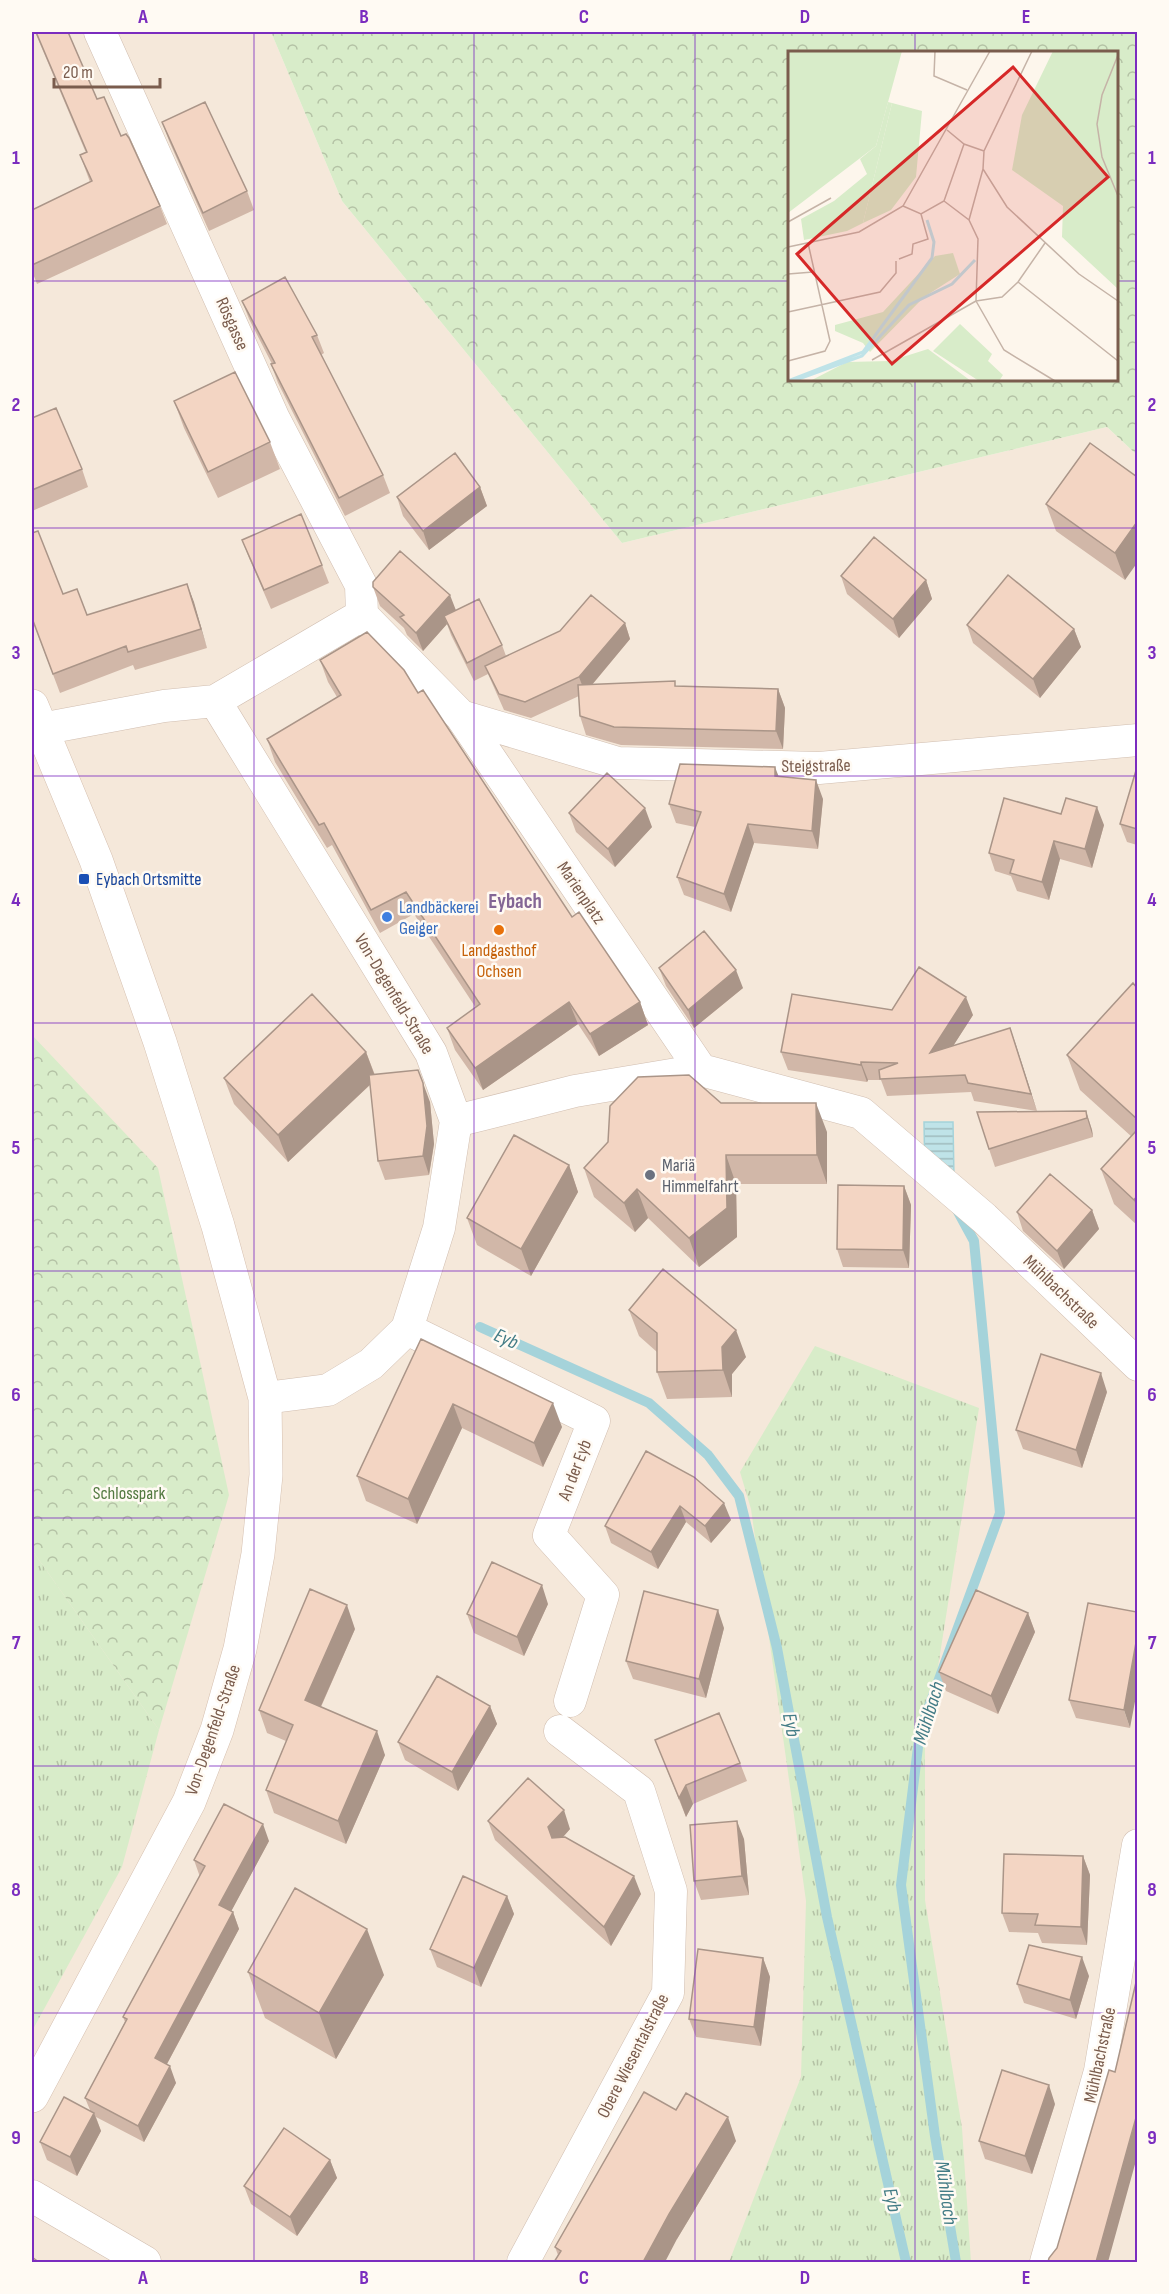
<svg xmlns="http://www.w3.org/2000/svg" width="1169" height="2294" viewBox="0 0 1169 2294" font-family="'Sofia Sans Condensed',sans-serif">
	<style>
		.residential { fill: #f5e8da }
		.grass { fill: url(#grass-tufts) }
		.forest { fill: url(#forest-crowns); fill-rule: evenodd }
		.water { fill: url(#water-rules); stroke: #a5d3da; stroke-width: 1.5 }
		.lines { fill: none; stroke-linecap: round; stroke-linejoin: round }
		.stream { stroke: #a5d3da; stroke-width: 10 }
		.street-casing { stroke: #d1beb0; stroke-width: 33 }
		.secondary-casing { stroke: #d6c0b0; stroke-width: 34 }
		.street { stroke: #fff; stroke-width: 32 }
		.secondary { stroke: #fff; stroke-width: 33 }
		.wall { fill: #d1b7a8 }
		.shaded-wall { fill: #aa9588 }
		.building { fill: #f3d5c3; stroke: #aa9588; stroke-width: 1.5 }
		.grid { fill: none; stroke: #7b2cbf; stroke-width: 1.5; stroke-opacity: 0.55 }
		.transit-dot { fill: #1a4fb4; stroke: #fffaf3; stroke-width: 2 }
		.shop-dot { fill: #3f7fe0; stroke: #fffaf3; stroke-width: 2 }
		.food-dot { fill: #e8710a; stroke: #fffaf3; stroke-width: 2 }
		.worship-dot { fill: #6b7280; stroke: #fffaf3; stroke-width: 2 }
		.labels { text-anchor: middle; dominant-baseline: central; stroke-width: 5; stroke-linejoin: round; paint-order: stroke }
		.street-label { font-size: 18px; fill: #7a5c4d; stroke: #fffaf3 }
		.transit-label { font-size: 18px; fill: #164399; stroke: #fffaf3; text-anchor: start }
		.shop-label { font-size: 18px; fill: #366cbe; stroke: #fffaf3; text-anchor: start }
		.food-label { font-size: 18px; fill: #c56008; stroke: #fffaf3 }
		.worship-label { font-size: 18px; fill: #5b616d; stroke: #fffaf3; text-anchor: start }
		.park-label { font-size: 18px; fill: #537a41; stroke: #fffaf3 }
		.water-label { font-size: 20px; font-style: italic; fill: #437c86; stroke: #fffaf3 }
		.quarter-label { font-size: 21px; font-weight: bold; fill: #846695; stroke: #fffaf3 }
		.inset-river { fill: none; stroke: #bfe3e8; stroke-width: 3 }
		.inset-road { fill: none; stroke: #c5b3a7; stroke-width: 1.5 }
		.view { fill: #d62828; fill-opacity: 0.15; stroke: #d62828; stroke-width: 3 }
		.inset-edge { fill: none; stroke: #7a5c4d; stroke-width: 3 }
		.neatline { fill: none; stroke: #7b2cbf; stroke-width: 2 }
		.grid-label { font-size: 20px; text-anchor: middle; font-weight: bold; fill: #7b2cbf }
	</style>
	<defs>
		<pattern id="grass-tufts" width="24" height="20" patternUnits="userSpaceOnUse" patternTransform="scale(1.5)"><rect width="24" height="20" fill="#d8ecc9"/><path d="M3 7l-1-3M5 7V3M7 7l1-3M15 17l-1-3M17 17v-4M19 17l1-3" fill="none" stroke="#b4c2a5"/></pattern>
		<pattern id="forest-crowns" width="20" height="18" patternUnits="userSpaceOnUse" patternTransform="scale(1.5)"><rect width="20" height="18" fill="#d8ecc9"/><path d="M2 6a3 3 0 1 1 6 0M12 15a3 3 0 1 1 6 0" fill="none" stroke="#b4c2a5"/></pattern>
		<pattern id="water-rules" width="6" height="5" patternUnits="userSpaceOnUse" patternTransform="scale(1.5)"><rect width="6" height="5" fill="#bfe3e8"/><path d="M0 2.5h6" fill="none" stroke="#a0bbbe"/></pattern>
	</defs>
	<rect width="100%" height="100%" fill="#fdf6ec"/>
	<path class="residential" d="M 32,32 L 271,32 L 342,201 L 622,543 L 1107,427 L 1137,455 L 1137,2262 L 32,2262 Z"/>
	<path class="grass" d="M 815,1346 L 979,1408 L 925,1749 L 925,1900 L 962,2128 L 971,2262 L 729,2262 L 801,2077 L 806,1901 L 751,1509 L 740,1472 Z
		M 32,1550 L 159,1730 L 122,1867 L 32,2031 Z"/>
	<path class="forest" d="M 271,32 L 1137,32 L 1137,455 L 1107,427 L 622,543 L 342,201 ZM 790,52 L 1116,52 L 1116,380 L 790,380 Z
		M 32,1035 L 158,1168 L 229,1495 L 159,1730 L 32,1550 Z"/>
	<path class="water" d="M 924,1122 L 953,1122 L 954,1178 L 925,1179 Z"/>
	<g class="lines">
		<path class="stream" d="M 956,1208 L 974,1241 L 1000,1513 L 920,1731 L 901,1885 L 935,2136 L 956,2262
			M 480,1327 L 649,1403 L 708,1455 L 739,1496 L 777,1648 L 827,1917 L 906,2262"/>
		<g class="street-casing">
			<path id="street" d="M 100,32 L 274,419 L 361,585 L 362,615
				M 362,615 L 461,716 L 618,763 L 819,768 L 1138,740
				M 215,701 L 431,1053 L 456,1121 L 439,1228 L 407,1329 L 371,1364 L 328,1390 L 265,1398
				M 461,716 L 701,1070
				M 41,729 L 164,706 L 215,701 L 362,615
				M 456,1121 L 575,1091 L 701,1070 L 861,1113 L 984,1218 L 1138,1365
				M 407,1329 L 594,1421 L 549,1535 L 603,1595 L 570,1701
				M 32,2196 L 145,2262
				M 523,2262 L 668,1993 L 671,1891 L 639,1791 L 560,1731
				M 1046,2262 L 1100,2071 L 1138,1845"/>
		</g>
		<g class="secondary-casing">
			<path id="secondary" d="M 32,706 L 96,860 L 160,1042 L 218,1226 L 265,1398 L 266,1475 L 258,1554 L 240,1649 L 217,1730 L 189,1802 L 32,2096"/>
		</g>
		<use href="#street" class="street"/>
		<use href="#secondary" class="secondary"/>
	</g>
	<path class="wall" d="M 35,32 L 68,32 L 97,99 L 121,136 L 160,206 L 167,224 L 37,284 L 32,271 L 32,210 L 90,182 L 80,155 L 86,153 Z
		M 162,122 L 247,191 L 254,210 L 209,231 L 169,141 Z
		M 242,301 L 317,335 L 324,353 L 321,355 L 383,475 L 390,493 L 345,516 L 278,383 L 271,364 L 272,364 L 249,319 Z
		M 174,401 L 270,442 L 280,469 L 218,498 L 184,428 Z
		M 32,418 L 82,469 L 88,487 L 32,511 Z
		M 1090,443 L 1125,580 L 1056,531 L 1046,504 Z
		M 480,487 L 487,506 L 429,550 L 403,516 L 397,497 Z
		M 242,540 L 322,565 L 329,583 L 271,609 L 249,558 Z
		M 841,576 L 926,580 L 932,599 L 899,638 L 847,594 Z
		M 187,584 L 207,648 L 135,670 L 133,665 L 60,693 L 32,619 L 63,594 L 87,615 Z
		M 373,587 L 456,610 L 502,645 L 506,656 L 625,623 L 630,639 L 592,685 L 778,689 L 785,708 L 783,749 L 621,745 L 586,735 L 580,716 L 579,696 L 531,718 L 504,710 L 488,674 L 474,681 L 451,635 L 447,624 L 423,651 L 407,635 L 404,628 L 380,606 Z
		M 967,625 L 1074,629 L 1081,647 L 1040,698 L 973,643 Z
		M 320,660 L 418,693 L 572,917 L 640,1002 L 648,1025 L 599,1056 L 578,1024 L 483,1090 L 455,1050 L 447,1028 L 476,1008 L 414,914 L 380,933 L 332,845 L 327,848 L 275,762 L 267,739 L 337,697 L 328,682 Z
		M 1137,767 L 1137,845 L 1127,842 L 1120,824 Z
		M 779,776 L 823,799 L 818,849 L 754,843 L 731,912 L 684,895 L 677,877 L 695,827 L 676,823 L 669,804 Z
		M 569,813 L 652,827 L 615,867 L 576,832 Z
		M 1061,814 L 1104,825 L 1092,868 L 1060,859 L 1049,900 L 1017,891 L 1011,876 L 995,871 L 989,853 Z
		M 659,968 L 743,988 L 694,1028 L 666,986 Z
		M 1137,988 L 1137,1225 L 1114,1204 L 1101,1169 L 1132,1137 L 1080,1090 L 1067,1055 Z
		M 892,1010 L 973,1015 L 953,1046 L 1010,1028 L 1037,1111 L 974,1101 L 971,1092 L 887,1096 L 881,1080 L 868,1080 L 867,1082 L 788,1070 L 781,1052 Z
		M 366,1052 L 375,1075 L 430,1102 L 434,1144 L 429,1175 L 385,1180 L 378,1161 L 370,1085 L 288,1162 L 234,1104 L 224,1078 Z
		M 721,1103 L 827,1132 L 827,1184 L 736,1184 L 737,1237 L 699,1267 L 648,1218 L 635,1232 L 594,1197 L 584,1168 Z
		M 1086,1111 L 1092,1130 L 1093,1137 L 995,1167 L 989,1149 Z
		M 569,1165 L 578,1192 L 531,1276 L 477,1245 L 467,1218 Z
		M 904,1186 L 911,1205 L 909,1268 L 843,1267 L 837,1249 Z
		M 1092,1210 L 1099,1229 L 1064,1269 L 1023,1231 L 1017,1212 Z
		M 629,1310 L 746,1357 L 732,1374 L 732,1397 L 667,1399 L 657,1372 L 657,1352 L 639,1336 Z
		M 421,1339 L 562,1427 L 543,1467 L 462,1428 L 417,1524 L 366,1501 L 357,1476 Z
		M 1107,1392 L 1082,1468 L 1023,1449 L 1016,1430 Z
		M 694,1477 L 731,1520 L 711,1543 L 686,1522 L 658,1569 L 611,1543 L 605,1526 Z
		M 1088,1603 L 1130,1728 L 1076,1718 L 1069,1700 Z
		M 548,1604 L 524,1656 L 474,1633 L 467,1614 Z
		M 1028,1613 L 1035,1632 L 998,1714 L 946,1691 L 939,1672 Z
		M 724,1628 L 706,1698 L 633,1679 L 626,1661 Z
		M 355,1629 L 321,1707 L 385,1755 L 346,1844 L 274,1813 L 266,1790 L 286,1741 L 267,1733 L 259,1710 Z
		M 490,1706 L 497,1724 L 458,1791 L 405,1760 L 398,1742 Z
		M 655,1740 L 740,1763 L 747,1781 L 693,1804 L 686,1817 Z
		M 488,1821 L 570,1829 L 563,1837 L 641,1894 L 611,1946 L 495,1840 Z
		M 744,1839 L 749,1895 L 701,1900 L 694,1881 Z
		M 269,1841 L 231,1911 L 233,1912 L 239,1929 L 167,2064 L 176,2083 L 144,2142 L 96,2117 L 101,2131 L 77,2176 L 47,2160 L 40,2142 L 90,2110 L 85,2098 L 125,2022 L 123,2017 L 200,1877 L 194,1860 Z
		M 1083,1856 L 1090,1875 L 1087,1945 L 1042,1943 L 1038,1933 L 1009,1932 L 1002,1913 Z
		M 507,1896 L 514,1914 L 481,1987 L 437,1967 L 430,1949 Z
		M 763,1958 L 770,1977 L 761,2046 L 696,2037 L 689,2019 Z
		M 248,1972 L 384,1975 L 336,2059 L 265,2018 Z
		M 1089,1976 L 1076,2019 L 1024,2003 L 1017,1984 Z
		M 1055,2104 L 1032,2174 L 985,2159 L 979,2141 Z
		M 676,2110 L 736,2141 L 677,2239 L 558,2255 L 555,2247 Z
		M 330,2160 L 337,2178 L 297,2236 L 251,2204 L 244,2186 Z"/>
	<path class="shaded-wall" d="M 480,487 L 487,506 L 429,550 L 423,531 Z
		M 1137,522 L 1137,563 L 1125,580 L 1115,553 Z
		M 926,580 L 932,599 L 899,638 L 893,619 Z
		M 187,584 L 194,602 L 207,648 L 201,629 Z
		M 450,595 L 457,613 L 444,616 L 447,624 L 423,651 L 416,633 Z
		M 625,623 L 630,639 L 585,693 L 579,677 Z
		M 1074,629 L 1081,647 L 1040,698 L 1033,679 Z
		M 778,689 L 785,708 L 783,749 L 776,731 Z
		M 775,767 L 782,785 L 775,776 Z
		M 816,780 L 823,799 L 818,849 L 812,831 Z
		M 1097,807 L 1104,825 L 1092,868 L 1085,849 Z
		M 645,808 L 652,827 L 615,867 L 608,849 Z
		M 748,824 L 754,843 L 731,912 L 724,894 Z
		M 1054,841 L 1060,859 L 1049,900 L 1042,882 Z
		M 736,970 L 743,988 L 694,1028 L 688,1010 Z
		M 966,997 L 973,1015 L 937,1071 L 930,1053 Z
		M 569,1002 L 578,1024 L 483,1090 L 475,1068 Z
		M 640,1002 L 648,1025 L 599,1056 L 590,1034 Z
		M 1010,1028 L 1016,1045 L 1037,1111 L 1031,1094 Z
		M 366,1052 L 376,1079 L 288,1162 L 278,1135 Z
		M 861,1062 L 868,1080 L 867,1082 L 861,1065 Z
		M 423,1083 L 430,1102 L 434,1144 L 429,1175 L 423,1156 Z
		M 816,1103 L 827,1132 L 827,1184 L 817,1155 Z
		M 1086,1111 L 1092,1130 L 1093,1137 L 1087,1118 Z
		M 726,1155 L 736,1184 L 737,1237 L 699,1267 L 689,1238 Z
		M 569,1165 L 578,1192 L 531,1276 L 521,1249 Z
		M 904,1186 L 911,1205 L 909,1268 L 903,1250 Z
		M 637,1189 L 648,1218 L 635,1232 L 624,1203 Z
		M 1137,1196 L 1137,1208 L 1134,1200 Z
		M 1092,1210 L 1099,1229 L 1064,1269 L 1057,1251 Z
		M 736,1330 L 746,1357 L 732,1374 L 732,1397 L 723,1370 L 722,1347 Z
		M 1101,1373 L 1107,1392 L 1082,1468 L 1076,1450 Z
		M 553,1403 L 562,1427 L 543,1467 L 534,1443 Z
		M 453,1404 L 462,1428 L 417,1524 L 408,1499 Z
		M 724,1503 L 731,1520 L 711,1543 L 705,1526 Z
		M 680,1506 L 686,1522 L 658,1569 L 651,1552 Z
		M 542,1585 L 548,1604 L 524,1656 L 517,1637 Z
		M 347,1605 L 355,1629 L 313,1724 L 305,1700 Z
		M 718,1610 L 724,1628 L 706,1698 L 699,1679 Z
		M 1028,1613 L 1035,1632 L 998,1714 L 991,1696 Z
		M 1137,1637 L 1137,1691 L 1130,1728 L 1124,1710 Z
		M 490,1706 L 497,1724 L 458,1791 L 452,1772 Z
		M 377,1731 L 385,1755 L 346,1844 L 338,1821 Z
		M 686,1785 L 693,1804 L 686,1817 L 679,1798 Z
		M 564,1810 L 570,1829 L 555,1846 L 548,1827 Z
		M 737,1821 L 744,1839 L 749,1895 L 742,1876 Z
		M 263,1824 L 269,1841 L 226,1921 L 219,1905 Z
		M 1083,1856 L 1090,1875 L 1087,1945 L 1081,1927 Z
		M 634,1876 L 641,1894 L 611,1946 L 604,1927 Z
		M 507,1896 L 514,1914 L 481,1987 L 474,1968 Z
		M 233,1912 L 239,1929 L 161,2075 L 155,2058 Z
		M 367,1929 L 384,1975 L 336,2059 L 319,2013 Z
		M 1082,1957 L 1089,1976 L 1076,2019 L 1070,2000 Z
		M 763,1958 L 770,1977 L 761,2046 L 754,2027 Z
		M 170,2066 L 176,2083 L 144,2142 L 138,2126 Z
		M 1049,2085 L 1055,2104 L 1032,2174 L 1025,2156 Z
		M 94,2113 L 101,2131 L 77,2176 L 70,2157 Z
		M 1137,2114 L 1137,2157 L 1108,2262 L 1096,2262 Z
		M 728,2117 L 736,2141 L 677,2239 L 665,2262 L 643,2262 L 669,2214 Z
		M 330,2160 L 337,2178 L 297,2236 L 290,2217 Z"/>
	<path class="building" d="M 36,32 L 68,32 L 97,99 L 104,97 L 121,136 L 126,134 L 129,138 L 160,206 L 32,265 L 32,210 L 92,181 L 80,155 L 87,152 Z
		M 205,102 L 247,191 L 203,213 L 162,122 Z
		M 285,277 L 317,335 L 312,337 L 383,475 L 339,498 L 271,364 L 275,363 L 242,301 Z
		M 235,372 L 270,442 L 208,472 L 174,401 Z
		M 56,408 L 82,469 L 32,490 L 32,418 Z
		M 1090,443 L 1137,477 L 1137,522 L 1115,553 L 1046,504 Z
		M 455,453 L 480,487 L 423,531 L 397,497 Z
		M 301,514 L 322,565 L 264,590 L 242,540 Z
		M 38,531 L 63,594 L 77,589 L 87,615 L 187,584 L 201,629 L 128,652 L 126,646 L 53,674 L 32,618 L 32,533 Z
		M 874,537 L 926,580 L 893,619 L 841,576 Z
		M 400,551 L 450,595 L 416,633 L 400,617 L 404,615 L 373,587 L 373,582 Z
		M 1008,575 L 1074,629 L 1033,679 L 967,625 Z
		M 591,595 L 625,623 L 579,677 L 525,702 L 499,694 L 485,666 L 560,631 Z
		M 479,599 L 502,645 L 467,663 L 444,616 Z
		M 367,632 L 404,670 L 418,693 L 423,690 L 572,917 L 579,912 L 640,1002 L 590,1034 L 569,1002 L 475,1068 L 447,1028 L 480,1004 L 406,892 L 371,910 L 324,823 L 319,825 L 267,739 L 341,695 L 320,660 Z
		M 675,681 L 675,686 L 778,689 L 776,731 L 614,727 L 580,716 L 578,685 Z
		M 680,764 L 775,767 L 775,776 L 816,780 L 812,831 L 748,824 L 724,894 L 677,877 L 701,812 L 669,804 Z
		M 1137,767 L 1137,829 L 1120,824 Z
		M 607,773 L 645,808 L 608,849 L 569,813 Z
		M 1004,798 L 1061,814 L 1066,798 L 1097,807 L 1085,849 L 1054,841 L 1042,882 L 1010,873 L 1014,860 L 989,853 Z
		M 704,931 L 736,970 L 688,1010 L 659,968 Z
		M 919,967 L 966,997 L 930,1053 L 1010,1028 L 1031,1094 L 968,1083 L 965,1075 L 880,1079 L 879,1070 L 898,1063 L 861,1062 L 861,1065 L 781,1052 L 792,994 L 892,1010 Z
		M 1133,983 L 1137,988 L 1137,1119 L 1067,1055 Z
		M 312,994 L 366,1052 L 278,1135 L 224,1078 Z
		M 418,1070 L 423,1083 L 427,1126 L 423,1156 L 378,1161 L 369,1075 Z
		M 689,1075 L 721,1103 L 816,1103 L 817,1155 L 726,1155 L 727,1208 L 689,1238 L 637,1189 L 624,1203 L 584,1168 L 608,1142 L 610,1106 L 638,1077 Z
		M 1086,1111 L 1087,1118 L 989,1149 L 977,1112 Z
		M 1137,1130 L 1137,1196 L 1134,1200 L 1101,1169 Z
		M 514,1135 L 569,1165 L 521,1249 L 467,1218 Z
		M 1050,1174 L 1092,1210 L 1057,1251 L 1017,1212 Z
		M 838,1185 L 904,1186 L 903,1250 L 837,1249 Z
		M 663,1269 L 736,1330 L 722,1347 L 723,1370 L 657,1372 L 657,1333 L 629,1310 Z
		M 421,1339 L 553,1403 L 534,1443 L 453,1404 L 408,1499 L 357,1476 Z
		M 1041,1354 L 1101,1373 L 1076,1450 L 1016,1430 Z
		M 646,1451 L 694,1477 L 724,1503 L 705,1526 L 680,1506 L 651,1552 L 605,1526 Z
		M 492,1562 L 542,1585 L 517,1637 L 467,1614 Z
		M 310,1589 L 347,1605 L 305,1700 L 377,1731 L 338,1821 L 266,1790 L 293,1725 L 259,1710 Z
		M 976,1590 L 1028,1613 L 991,1696 L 939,1672 Z
		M 644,1591 L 718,1610 L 699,1679 L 626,1661 Z
		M 1088,1603 L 1137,1612 L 1137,1637 L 1124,1710 L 1069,1700 Z
		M 437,1676 L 490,1706 L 452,1772 L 398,1742 Z
		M 719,1713 L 740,1763 L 686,1785 L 679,1798 L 655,1740 Z
		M 528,1778 L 564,1810 L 548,1827 L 552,1838 L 565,1837 L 634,1876 L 604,1927 L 488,1821 Z
		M 224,1804 L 263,1824 L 219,1905 L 233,1912 L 155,2058 L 170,2066 L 138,2126 L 85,2098 L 127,2019 L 123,2017 L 205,1866 L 194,1860 Z
		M 737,1821 L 742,1876 L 694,1881 L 690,1825 Z
		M 1004,1854 L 1083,1856 L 1081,1927 L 1035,1925 L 1038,1914 L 1002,1913 Z
		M 463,1876 L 507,1896 L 474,1968 L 430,1949 Z
		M 295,1888 L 367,1929 L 319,2013 L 248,1972 Z
		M 1029,1945 L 1082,1957 L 1070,2000 L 1017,1984 Z
		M 698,1949 L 763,1958 L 754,2027 L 689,2019 Z
		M 1137,1978 L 1137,2114 L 1096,2262 L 1048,2262 L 1049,2258 L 1057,2248 L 1109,2070 L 1115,2072 Z
		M 1002,2070 L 1049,2085 L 1025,2156 L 979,2141 Z
		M 644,2092 L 676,2110 L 686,2093 L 728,2117 L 669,2214 L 643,2262 L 554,2262 L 561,2251 L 555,2247 Z
		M 64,2097 L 94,2113 L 70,2157 L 40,2142 Z
		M 284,2128 L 330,2160 L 290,2217 L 244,2186 Z
		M 32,2257 L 36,2260 L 34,2262 L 32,2262 Z"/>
	<path class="grid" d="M 254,32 L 254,2262M 474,32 L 474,2262M 695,32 L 695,2262M 915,32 L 915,52M 32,281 L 790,281M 1116,281 L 1138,281M 915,380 L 915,2262M 32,528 L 1138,528M 32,776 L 1138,776M 32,1023 L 1138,1023M 32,1271 L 1138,1271M 32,1518 L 1138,1518M 32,1766 L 1138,1766M 32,2013 L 1138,2013"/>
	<rect class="transit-dot" x="78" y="873" width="12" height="12" rx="3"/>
	<circle class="shop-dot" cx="387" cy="917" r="6"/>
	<circle class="food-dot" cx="499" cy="930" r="6"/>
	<circle class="worship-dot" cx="650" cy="1175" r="6"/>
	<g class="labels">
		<g class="street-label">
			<text transform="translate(232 324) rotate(66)">Rösgasse</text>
			<text transform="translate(816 766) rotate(-1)">Steigstraße</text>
			<text transform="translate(581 893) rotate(56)">Marienplatz</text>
			<text transform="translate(394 994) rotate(59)">Von-Degenfeld-Straße</text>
			<text transform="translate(1061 1292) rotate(44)">Mühlbachstraße</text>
			<text transform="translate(575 1470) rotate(-69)">An der Eyb</text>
			<text transform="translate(213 1730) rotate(-71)">Von-Degenfeld-Straße</text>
			<text transform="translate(1100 2055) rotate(-78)">Mühlbachstraße</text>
			<text transform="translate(633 2056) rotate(-63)">Obere Wiesentalstraße</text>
		</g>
		<g class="transit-label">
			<text x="96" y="879">Eybach Ortsmitte</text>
		</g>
		<g class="shop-label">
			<text x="399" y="907">Landbäckerei<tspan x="399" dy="21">Geiger</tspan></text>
		</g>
		<g class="food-label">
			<text x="499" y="950">Landgasthof<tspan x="499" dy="21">Ochsen</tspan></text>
		</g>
		<g class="worship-label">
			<text x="662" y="1165">Mariä<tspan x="662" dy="21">Himmelfahrt</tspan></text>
		</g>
		<g class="park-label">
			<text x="129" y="1493">Schlosspark</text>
		</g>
		<g class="water-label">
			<text transform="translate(506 1339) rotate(24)">Eyb</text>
			<text transform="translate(929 1713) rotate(-73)">Mühlbach</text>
			<text transform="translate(791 1725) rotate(79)">Eyb</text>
			<text transform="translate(946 2193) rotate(82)">Mühlbach</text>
			<text transform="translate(892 2200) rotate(77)">Eyb</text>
		</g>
		<g class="quarter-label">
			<text x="515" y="901">Eybach</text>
		</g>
	</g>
	<g transform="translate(788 51)">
		<rect width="330" height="330" fill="#fdf6ec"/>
		<path d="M 100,51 L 104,52 L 75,172 L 59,180 L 16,189 L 13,168 L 46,150 L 79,123 L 72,108 L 88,95 ZM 165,202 L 172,223 L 136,246 L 82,301 L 75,292 L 47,280 L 47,274 L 95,261 L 147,205 Z" fill="#d8ecc9"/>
		<path d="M 0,0 L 114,0 L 88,95 L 0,162 ZM 265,0 L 330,0 L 330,238 L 274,186 L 275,155 L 224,119 L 234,64 ZM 104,52 L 134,60 L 128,126 L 103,159 L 75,172 ZM 140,298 L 183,330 L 22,330 L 59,311 L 102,310 Z" fill="#d8ecc9"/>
		<path d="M 172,273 L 204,303 L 200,310 L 215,324 L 211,330 L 191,330 L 145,300 Z" fill="#d8ecc9"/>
		<path class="inset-river" d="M 0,330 L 75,301 L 144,207 L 146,191 L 139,169M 5,330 L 74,305 L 121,254 L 164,233 L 187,209"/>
		<path class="inset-road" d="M 147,0 L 146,25 L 179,39M 244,0 L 196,100 L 195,118 L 219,156 L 291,223 L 330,250M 330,4 L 314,44 L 309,73 L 314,106 L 330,145M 159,79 L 176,93 L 196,100M 156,150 L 181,169 L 190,188 L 188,250M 115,155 L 133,163 L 156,150 L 176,93M 181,169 L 195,118M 0,171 L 43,147M 0,196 L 71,181 L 115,155 L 202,0M 111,208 L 124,203 L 125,193 L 140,188 L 133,163M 0,223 L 25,221M 230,231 L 330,310M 188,250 L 216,299 L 267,330M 188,250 L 214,246 L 230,231 L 257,192M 0,261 L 92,241 L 108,222 L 108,210M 84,309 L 188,250M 0,310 L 37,300 L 42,290 L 20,192"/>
		<path class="view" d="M 225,16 L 320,126 L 104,313 L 9,203 Z"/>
		<rect width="330" height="330" class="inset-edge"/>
	</g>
	<rect width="1169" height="2294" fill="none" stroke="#fffaf3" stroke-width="66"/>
	<path d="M54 78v9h106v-9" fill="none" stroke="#7a5c4d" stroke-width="3"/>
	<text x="63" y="78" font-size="18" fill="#7a5c4d" stroke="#fffaf3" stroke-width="4.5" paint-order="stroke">20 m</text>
	<rect x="33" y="33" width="1103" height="2228" class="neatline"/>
	<g class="grid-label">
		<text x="143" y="23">A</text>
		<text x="364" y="23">B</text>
		<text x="584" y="23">C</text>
		<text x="805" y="23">D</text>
		<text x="1026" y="23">E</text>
		<text x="16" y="164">1</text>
		<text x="1152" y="164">1</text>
		<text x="16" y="411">2</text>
		<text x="1152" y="411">2</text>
		<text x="16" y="659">3</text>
		<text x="1152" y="659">3</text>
		<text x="16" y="906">4</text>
		<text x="1152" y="906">4</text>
		<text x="16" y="1154">5</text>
		<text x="1152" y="1154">5</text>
		<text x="16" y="1401">6</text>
		<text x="1152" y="1401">6</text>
		<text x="16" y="1649">7</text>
		<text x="1152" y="1649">7</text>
		<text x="16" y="1896">8</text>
		<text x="1152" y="1896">8</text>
		<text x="16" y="2144">9</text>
		<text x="1152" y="2144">9</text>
		<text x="143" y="2284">A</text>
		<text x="364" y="2284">B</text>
		<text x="584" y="2284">C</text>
		<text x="805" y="2284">D</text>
		<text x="1026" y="2284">E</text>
	</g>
</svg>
